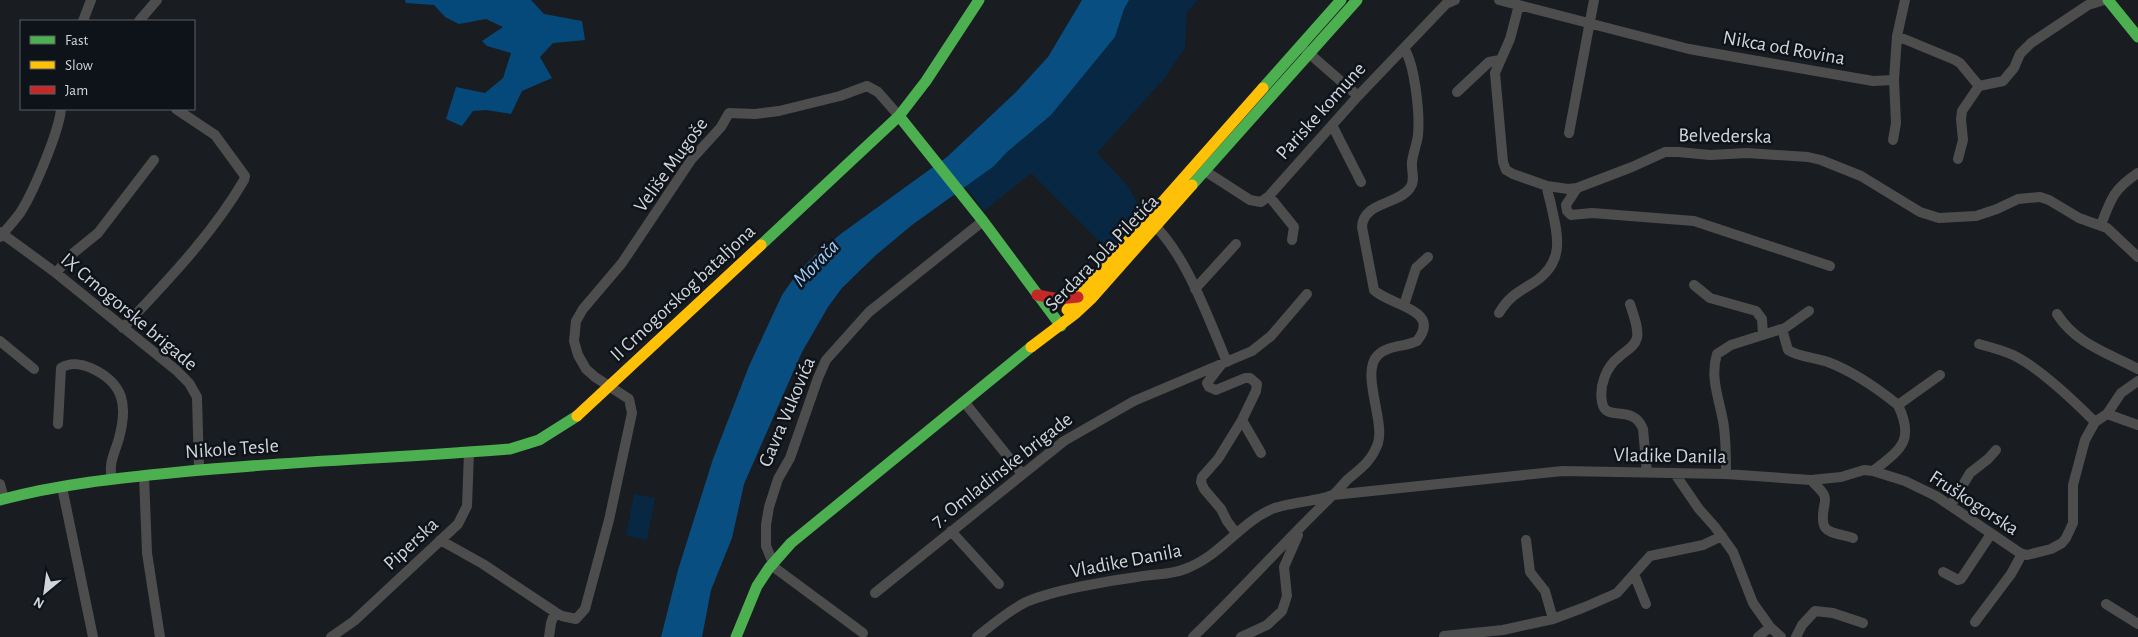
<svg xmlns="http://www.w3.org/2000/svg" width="2138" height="637" viewBox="0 0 2138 637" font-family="'Alegreya Sans',sans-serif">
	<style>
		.green { fill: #082742 }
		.forest { fill: #05497a }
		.water { fill: #094e81 }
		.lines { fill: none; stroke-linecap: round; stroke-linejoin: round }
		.street { stroke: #4d4d4d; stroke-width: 10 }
		.fast { stroke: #4caf50; stroke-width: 11 }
		.slow { stroke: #ffc107; stroke-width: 11 }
		.jam { stroke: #c62828; stroke-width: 11 }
		.labels { text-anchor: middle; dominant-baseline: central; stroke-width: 5; stroke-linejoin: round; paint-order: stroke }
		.street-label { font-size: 20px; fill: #d1d5da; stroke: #0e1319 }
		.water-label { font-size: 21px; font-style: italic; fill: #9bccfd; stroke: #0e1319 }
	</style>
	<rect width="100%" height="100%" fill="#191c20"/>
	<path class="green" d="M 1129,0 L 1198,0 L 1187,12 L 1185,48 L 1164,79 L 1097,153 L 1127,185 L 1148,220 L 1114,256 L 1031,173 L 984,211 L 965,186 L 994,166 L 1007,152 L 1051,115 L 1115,37 L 1124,9 Z
		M 634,494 L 655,498 L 647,540 L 626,536 Z"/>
	<path class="forest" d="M 405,0 L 531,0 L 544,14 L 582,21 L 585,40 L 553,43 L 540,57 L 552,78 L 522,91 L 511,114 L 486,110 L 473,111 L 462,126 L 446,119 L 456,87 L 485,93 L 503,78 L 511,53 L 487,46 L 482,41 L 503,27 L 486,19 L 459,24 L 445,17 L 434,5 L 406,3 Z"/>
	<path class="water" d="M 1082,0 L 1129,0 L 1124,9 L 1115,37 L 1051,115 L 1007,152 L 994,166 L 912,225 L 876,255 L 842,288 L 828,307 L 802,352 L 744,484 L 732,538 L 711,590 L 702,637 L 661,637 L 678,570 L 713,459 L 749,366 L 782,295 L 796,275 L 815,255 L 842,233 L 947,157 L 1015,93 L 1048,57 Z"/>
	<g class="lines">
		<path class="street" d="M 1499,0 L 1689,49 L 1873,81 L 1894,80 L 1897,36 L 1905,0
			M 1519,5 L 1510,39 L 1495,73 L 1503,162 L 1506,170 L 1513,174 L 1547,186 L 1568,189 L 1577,188 L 1632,167 L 1665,152 L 1678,152 L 1710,155 L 1747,153 L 1808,157 L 1821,160 L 1861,176 L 1920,212 L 1939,218 L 1976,216 L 1997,209 L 2018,199 L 2040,197 L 2049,200 L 2079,218 L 2107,228 L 2138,257
			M 83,21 L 91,0
			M 139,21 L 157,0
			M 1897,36 L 1955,60 L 1960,63 L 1979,86
			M 1304,49 L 1358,96
			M 1979,86 L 2003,81 L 2014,68 L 2020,54 L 2031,43 L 2088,5 L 2104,0
			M 1457,92 L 1489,62 L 1500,60
			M 1332,125 L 1361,182
			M 1569,133 L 1594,0
			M 1893,140 L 1896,123 L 1894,80
			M 1958,159 L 1963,140 L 1961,119 L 1962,111 L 1979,86
			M 1205,171 L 1250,200 L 1261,202 L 1269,196 L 1358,96 L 1446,4 L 1455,0
			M 1577,188 L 1566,205 L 1567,211 L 1571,215 L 1592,213 L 1694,221 L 1830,266
			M 1269,196 L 1294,227 L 1292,240
			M 1150,221 C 1186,253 1208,318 1227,362
			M 2101,225 C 2111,198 2114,189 2138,173
			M 0,232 L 56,273 L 176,370 L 189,383 L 197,397 L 199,469
			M 0,237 C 7,229 14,221 20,213 C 33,193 59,132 61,109
			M 56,273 L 71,255 L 98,233 L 154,160
			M 1694,285 L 1710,298 L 1756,311 L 1762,319 L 1763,335
			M 1195,289 L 1236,244
			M 1630,304 C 1633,314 1639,328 1637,338 C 1634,348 1626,350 1619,357 C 1606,367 1599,386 1602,402 C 1605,423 1633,403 1643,429 L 1647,473
			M 1404,305 L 1416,268 L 1428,257
			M 1499,313 C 1510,295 1519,292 1536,281 C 1565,261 1558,235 1551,205 C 1550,198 1547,193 1547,186
			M 2057,314 C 2076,344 2108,353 2138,369
			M 123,328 C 166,282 212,235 244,180 L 245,176 L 215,135 L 176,109
			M 1782,329 L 1788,350 C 1799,357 1816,358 1828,362 C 1854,372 1877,388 1898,405
			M 0,341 L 34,369
			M 1979,344 C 1990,347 2002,350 2013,355 C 2038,367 2075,402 2095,422
			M 1221,365 L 1207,383 L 1209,387 L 1216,390 L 1245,378 L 1250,378 L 1257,384 L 1256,391 L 1242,420 L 1261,453
			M 965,403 L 1022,474
			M 2107,414 L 2138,425
			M 58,424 L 61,368 C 70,362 82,364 91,368 C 124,383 128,405 119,438 C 115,453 108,463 112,479
			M 1873,471 C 1901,449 1915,441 1898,405 L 1940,375
			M 1675,474 L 1699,509 L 1715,527 L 1733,552 L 1753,603 L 1770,627 L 1781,637
			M 1726,474 C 1726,459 1726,443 1724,427 C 1721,403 1709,379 1717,354 L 1731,345 L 1785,328 L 1809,311
			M 144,475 L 147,553 L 160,637
			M 1811,480 C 1815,485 1822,490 1824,495 C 1826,499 1825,503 1824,507 C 1819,535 1830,531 1853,538
			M 0,484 L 4,499
			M 62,487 L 93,637
			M 1951,505 L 1970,473 L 1988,459 L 1996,450
			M 951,531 L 999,584
			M 1236,533 L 1227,521 L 1221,509 L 1204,489 L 1201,482 L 1202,477 L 1218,459 L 1242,420
			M 440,540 L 483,564 L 555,612 L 551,623 L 549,637
			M 1526,540 L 1530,572 L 1545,591 L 1553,619
			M 773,563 L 766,546 L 766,525 L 769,507 L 778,479 L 790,458 L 818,378 L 826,360 L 869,312 L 983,221
			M 771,565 L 863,633
			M 1943,572 L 1958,580 L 1961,579 L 1991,534
			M 1634,574 L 1646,604
			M 875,593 L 1064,441 L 1134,401 L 1252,351 L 1271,336 L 1307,294
			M 2106,604 L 2138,624
			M 555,612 L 562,616 L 576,619 L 585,609 L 609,520 L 632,413 L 629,399 L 595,377 L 586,369 L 578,355 L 574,341 L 576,321 L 583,309 L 622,263 L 691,160 L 721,127 L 729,113 L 755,114 L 779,111 L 840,96 L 867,86 L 878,92 L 899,116
			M 1975,622 L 2011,574 L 2022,554
			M 1444,636 L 1503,630 L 1553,619 L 1585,607 L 1617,593 L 1650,556 L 1703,545 L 1722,536
			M 331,637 L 354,621 L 458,524 L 467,506 L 469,452
			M 977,637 C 993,624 1008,611 1026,602 C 1054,590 1107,581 1137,577 C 1153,574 1170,575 1185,569 C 1222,555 1238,524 1272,509 C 1286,503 1326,500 1334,494 C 1339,490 1343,484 1347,480 C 1360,469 1372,461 1378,443 C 1385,420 1360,372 1378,355 C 1388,345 1405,347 1417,341 C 1443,309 1388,305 1374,290 L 1362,227 C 1363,202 1398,205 1410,188 C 1416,180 1411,171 1412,162 C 1413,153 1417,144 1418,135 C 1420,114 1415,65 1404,48
			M 1193,637 C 1241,591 1285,541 1333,495 L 1563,471 L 1726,474 L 1811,480 L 1841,477 L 1864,470 L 1873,471 L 1905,481 L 1936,496 L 2020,553 L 2027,555 L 2051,549 L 2062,543 L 2066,538 L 2073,523 L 2073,485 L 2085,440 L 2095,422 L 2107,414 L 2121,393 L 2138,381
			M 1241,637 L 1267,625 L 1282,611 L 1287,596 L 1284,567 L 1298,535
			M 1758,637 L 1770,627
			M 1796,637 L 1802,625 L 1815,611 L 1833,613 L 1863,623"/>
		<path class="fast" d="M 2108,0 L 2138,37
			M 1263,88 L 1341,0
			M 899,116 L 983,221 L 1061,326
			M 1192,185 L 1357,0
			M 761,245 L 899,116 L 926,81 L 979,0
			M 0,500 C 59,484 119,478 180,472 C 290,461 400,458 510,449 L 539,440 L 577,416
			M 736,637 L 757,586 L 769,568 L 791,543 L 1031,347"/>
		<path class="slow" d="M 1067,310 L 1263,88
			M 1031,347 L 1076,313 L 1091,299 L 1192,185
			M 577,416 L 761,245"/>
		<path class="jam" d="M 1037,295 L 1059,299 L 1078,297"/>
	</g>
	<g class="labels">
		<g class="street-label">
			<text transform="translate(1784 48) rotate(10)">Nikca od Rovina</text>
			<text transform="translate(1321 111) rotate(-48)">Pariske komune</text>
			<text transform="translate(1725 136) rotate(1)">Belvederska</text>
			<text transform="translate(671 165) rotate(-54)">Veliše Mugoše</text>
			<text transform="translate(1102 253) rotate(-46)">Serdara Jola Piletića</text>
			<text transform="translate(683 293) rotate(-43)">II Crnogorskog bataljona</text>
			<text transform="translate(129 312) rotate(40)">IX Crnogorske brigade</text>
			<text transform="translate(787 412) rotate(-67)">Gavra Vukovića</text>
			<text transform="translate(232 449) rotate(-4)">Nikole Tesle</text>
			<text transform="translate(1670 456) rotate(1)">Vladike Danila</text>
			<text transform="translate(1002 470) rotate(-38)">7. Omladinske brigade</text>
			<text transform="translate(1974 503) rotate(33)">Fruškogorska</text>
			<text transform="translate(411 544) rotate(-43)">Piperska</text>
			<text transform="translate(1126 561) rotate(-11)">Vladike Danila</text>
		</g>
		<g class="water-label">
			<text transform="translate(816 263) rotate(-46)">Morača</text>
		</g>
	</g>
	<rect x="20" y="20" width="175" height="90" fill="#0e1319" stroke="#5c6166"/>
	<rect x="30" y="36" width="25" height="8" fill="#4caf50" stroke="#5c6166"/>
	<text x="65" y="45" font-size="15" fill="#d1d5da">Fast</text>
	<rect x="30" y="61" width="25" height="8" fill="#ffc107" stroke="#5c6166"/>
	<text x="65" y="70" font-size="15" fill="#d1d5da">Slow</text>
	<rect x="30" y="86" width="25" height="8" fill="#c62828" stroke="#5c6166"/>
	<text x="65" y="95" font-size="15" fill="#d1d5da">Jam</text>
	<g transform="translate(45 592) rotate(209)" stroke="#0e1319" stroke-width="4" paint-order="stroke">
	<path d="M0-4L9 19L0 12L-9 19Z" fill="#d1d5da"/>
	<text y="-8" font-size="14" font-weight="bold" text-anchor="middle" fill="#d1d5da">N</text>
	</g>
</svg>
